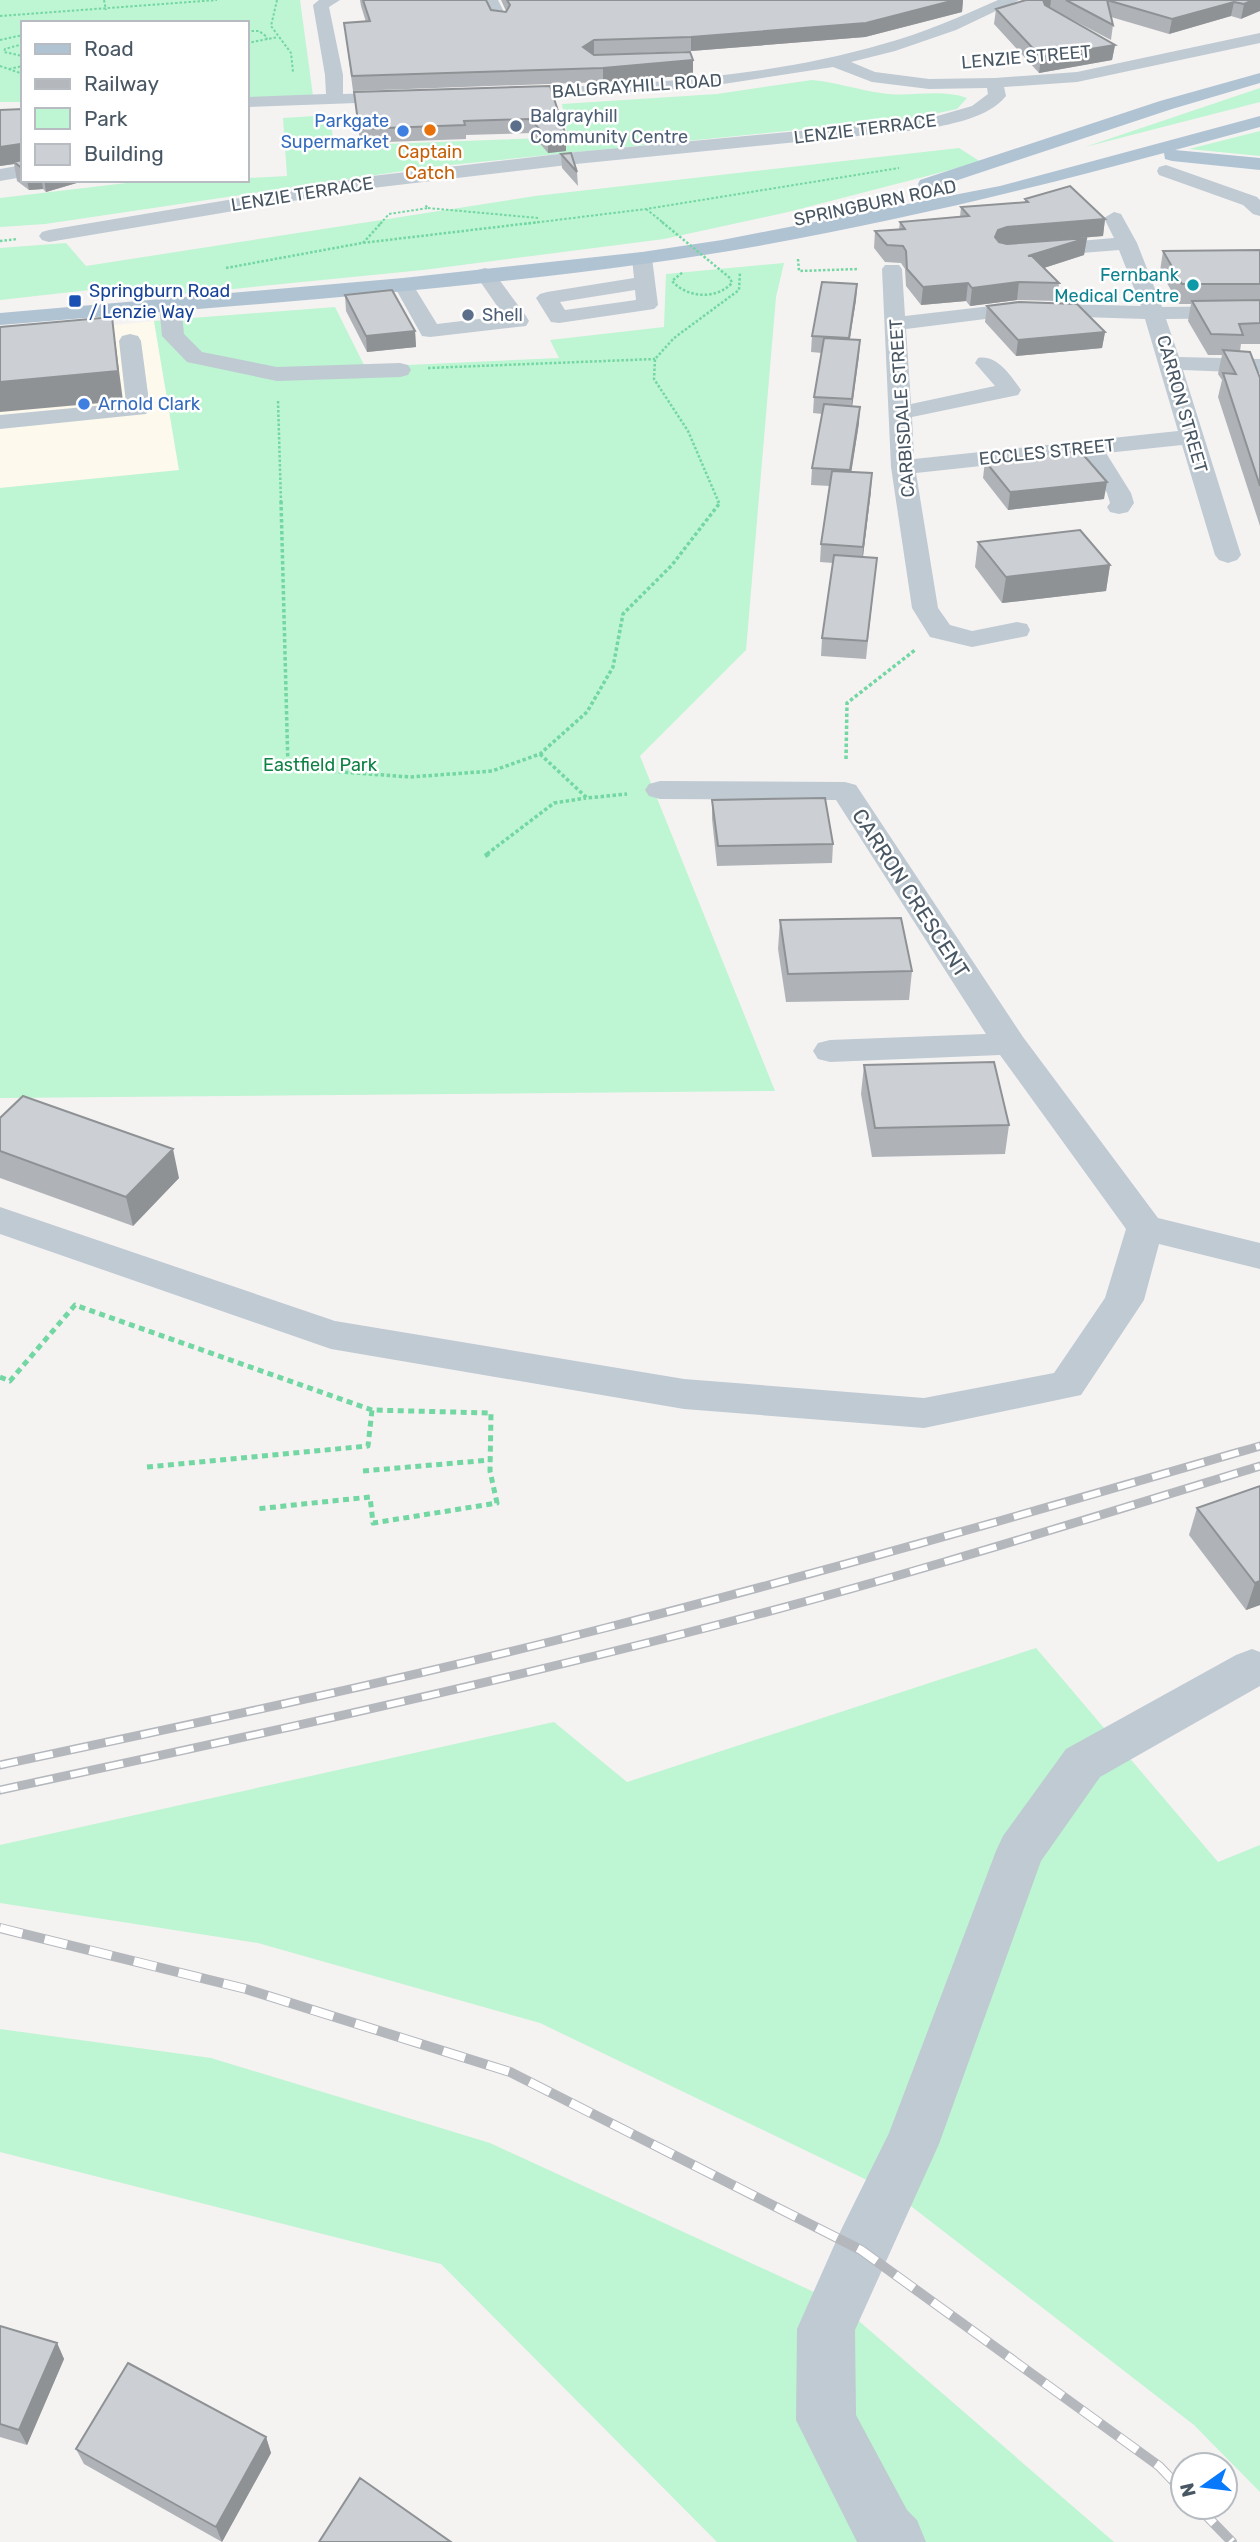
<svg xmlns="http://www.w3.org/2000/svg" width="1260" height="2542" viewBox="0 0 1260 2542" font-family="Rubik,sans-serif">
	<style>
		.commercial { fill: #fef9ed }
		.green { fill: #bef5d2 }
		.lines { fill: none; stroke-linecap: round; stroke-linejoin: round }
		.path-far4 { stroke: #72d7a2; stroke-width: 2; stroke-dasharray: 2.5 2; stroke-linecap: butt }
		.path-far3 { stroke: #72d7a2; stroke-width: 2.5; stroke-dasharray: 2.5 2; stroke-linecap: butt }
		.path-far2 { stroke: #72d7a2; stroke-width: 3.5; stroke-dasharray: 3.5 2.5; stroke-linecap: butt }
		.path-far1 { stroke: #72d7a2; stroke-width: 4.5; stroke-dasharray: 4.5 3.5; stroke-linecap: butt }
		.path { stroke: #72d7a2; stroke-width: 5; stroke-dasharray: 6 4.5; stroke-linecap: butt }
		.minor { fill: #bfcad3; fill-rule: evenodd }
		.major { fill: #b0c3d3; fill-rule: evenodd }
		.rail-far1-casing { stroke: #b4b8bd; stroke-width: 9 }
		.rail-casing { stroke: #b4b8bd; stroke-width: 10 }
		.rail-far1 { stroke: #fff; stroke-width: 6; stroke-dasharray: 18; stroke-linecap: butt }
		.rail { stroke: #fff; stroke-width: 8; stroke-dasharray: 23; stroke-linecap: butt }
		.path-bridge-far1 { stroke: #72d7a2; stroke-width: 2; stroke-dasharray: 2.5 2; stroke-linecap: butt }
		.path-bridge { stroke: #72d7a2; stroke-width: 2.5; stroke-dasharray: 2.5 2; stroke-linecap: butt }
		.wall { fill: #afb3b7 }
		.shaded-wall { fill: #8f9295 }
		.building { fill: #ccd0d5; stroke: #8f9295; stroke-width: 2 }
		.service-dot { fill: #5c6f8a; stroke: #fff; stroke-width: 2.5 }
		.food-dot { fill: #e8710a; stroke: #fff; stroke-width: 2.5 }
		.shop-dot { fill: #3f7fe0; stroke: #fff; stroke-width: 2.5 }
		.culture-dot { fill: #0f9aa8; stroke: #fff; stroke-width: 2.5 }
		.transit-dot { fill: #1a4fb4; stroke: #fff; stroke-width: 2.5 }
		.labels { text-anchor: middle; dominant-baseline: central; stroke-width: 5; stroke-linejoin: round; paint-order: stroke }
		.far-street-label { font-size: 18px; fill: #485763; stroke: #fff }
		.far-service-label { font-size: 18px; fill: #4e5e75; stroke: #fff; text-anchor: start }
		.far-shop-label { font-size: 18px; fill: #366cbe; stroke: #fff; text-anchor: end }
		.far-food-label { font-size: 18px; fill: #c56008; stroke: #fff }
		.far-culture-label { font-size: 18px; fill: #0d838f; stroke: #fff; text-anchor: end }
		.far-transit-label { font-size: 18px; fill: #164399; stroke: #fff; text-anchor: start }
		.far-park-label { font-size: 18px; fill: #0d8244; stroke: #fff }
		.street-label { font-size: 21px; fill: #485763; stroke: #fff }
	</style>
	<rect width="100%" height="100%" fill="#f5f2f2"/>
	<path class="commercial" d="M 154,321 L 179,471 L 0,488 L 0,337 Z"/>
	<path class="green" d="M 0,0 L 300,0 L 313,96 L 247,98 L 247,23 L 23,23 L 23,102 L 0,102 Z
		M 812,80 C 836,82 858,90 881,93 C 911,98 938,88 967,98 L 957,109 L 915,118 L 430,167 L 45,224 L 0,227 L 0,198 L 126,183 L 247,180 L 247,178 L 287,176 L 283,118 L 330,115 L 334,146 L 568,137 L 562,104 L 717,94 Z
		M 1260,88 L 1260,102 L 1085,147 Z
		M 1260,131 L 1260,156 L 1189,149 Z
		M 959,148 L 981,162 L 788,212 L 664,239 L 423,270 L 162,296 L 125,286 L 0,300 L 0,248 L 66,243 L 86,266 L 535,196 Z
		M 784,263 L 776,297 L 746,650 L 640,756 L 775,1091 L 0,1098 L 0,488 L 179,470 L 154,321 L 335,307 L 365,367 L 559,358 L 550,340 L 664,327 L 666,274 Z
		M 1036,1648 L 1218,1862 L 1260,1845 L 1260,2492 L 1194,2425 L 894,2193 L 540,2023 L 258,1943 L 0,1903 L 0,1845 L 554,1722 L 627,1782 Z
		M 0,2029 L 211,2058 L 490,2143 L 838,2303 L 1114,2542 L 717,2542 L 441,2264 L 0,2152 Z"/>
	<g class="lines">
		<path class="path-far4" d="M 104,0 L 106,10
			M 277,0 L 271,26 L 291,53 L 293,72
			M 0,16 L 217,0
			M 247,31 L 259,31 L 267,37 L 266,41
			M 0,40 L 23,35
			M 247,43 L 278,37
			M 23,44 L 5,49 L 4,52 L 23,56
			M 0,66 L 23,74
			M 9,69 L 23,66
			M 428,208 L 538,218
			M 646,209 L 660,220
			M 380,224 L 389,214 L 428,208 L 425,205
			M 524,224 L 646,209 L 899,168"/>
		<path class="path-far3" d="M 0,241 L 17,239
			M 363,243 L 382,222
			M 798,259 L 799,271 L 859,269
			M 226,268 L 362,243 L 539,222
			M 428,368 L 655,359
			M 278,401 L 281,503
			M 719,503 L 688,431 L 654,379 L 655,359 L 674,338 L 739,290 L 740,272"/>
		<path class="path-far2" d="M 281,501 L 288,768 L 410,777 L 492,771 L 540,754 L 587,712 L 613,667 L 623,614 L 672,565 L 719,504 L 718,501
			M 540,754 L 587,798 L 627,794
			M 846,759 L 847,703 L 915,650
			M 487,854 L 554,803 L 586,798"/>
		<path class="path-far1" d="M 485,856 L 490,853"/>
		<path class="path" d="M 0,1377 L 10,1381 L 75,1305 L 372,1410 L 491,1413 L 490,1471 L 497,1503 L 373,1523 L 370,1497 L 256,1509
			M 147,1467 L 368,1446 L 372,1410
			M 363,1471 L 490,1460"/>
		<path class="minor" d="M 319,0 L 340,0 L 329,7 L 343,75 L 343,94 L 406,92 L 415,97 L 412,101 L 247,107 L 247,97 L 326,94 L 325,75 L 313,5 Z
			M 482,0 L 498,0 L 508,20 L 506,23 L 494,23 Z
			M 998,0 L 1019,0 L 956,30 L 895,51 L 851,62 L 875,72 L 929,79 L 995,78 L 1077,72 L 1260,33 L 1260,43 L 1077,82 L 1004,87 L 1006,96 C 988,118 954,123 928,129 L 576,164 L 364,189 L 49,242 L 42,240 L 39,236 L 42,232 L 49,230 L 364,177 L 576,152 L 927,119 L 972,106 L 988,94 L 987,88 L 929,89 L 872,82 L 833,67 L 697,88 L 501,100 L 492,95 L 501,90 C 629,84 760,80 883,44 C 923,33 960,17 998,0 Z
			M 23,165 L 23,177 L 0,181 L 0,169 Z
			M 1166,165 L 1257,197 L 1260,200 L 1260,216 L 1253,214 L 1243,205 L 1159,175 L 1157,171 L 1159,167 Z
			M 1114,212 L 1121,214 L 1137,243 L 1162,307 L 1260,306 L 1260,318 L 1166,319 L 1179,357 L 1260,359 L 1260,373 L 1183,370 L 1241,555 L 1237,560 L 1228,563 L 1219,560 L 1215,555 L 1182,445 L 1106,453 L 1131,493 L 1134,503 L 1128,512 L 1119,514 L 1110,512 L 1107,507 L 1110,503 L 1107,493 L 1083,455 L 916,473 L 938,608 L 950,625 L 972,631 L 1017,622 L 1027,624 L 1030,630 L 1027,636 L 972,647 L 930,637 L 912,608 L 891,467 L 882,269 L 885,265 L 899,265 L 902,269 L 905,316 L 1017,303 L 1141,306 L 1119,250 L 1032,257 L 1025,255 L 1022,251 L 1025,247 L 1032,245 L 1114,238 L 1104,218 ZM 1017,315 L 1145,319 L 1178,431 L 914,459 L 912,417 L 1018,395 L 1021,390 C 1011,376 997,354 978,358 L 975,363 L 995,386 L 911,404 L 906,329 Z
			M 642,252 L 649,254 L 652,258 L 658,305 L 654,309 L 559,323 L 551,322 L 536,298 L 540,294 L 547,292 L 634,278 L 632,258 L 635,254 ZM 635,290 L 636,300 L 565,310 L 560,302 Z
			M 485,268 L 492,270 L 526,316 L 529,321 L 526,326 L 430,337 L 422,336 L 393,284 L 396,280 L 410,280 L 437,324 L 504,316 L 475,274 L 478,270 Z
			M 170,299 L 177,301 L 181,305 L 184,334 L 202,352 L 277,367 L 400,363 L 408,365 L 411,370 L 408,375 L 400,377 L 277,381 L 187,362 L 162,336 L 159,305 L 163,301 Z
			M 130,334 L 138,336 L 141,341 L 150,409 L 146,414 L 0,429 L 0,415 L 126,403 L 119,341 L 122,336 Z
			M 660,781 L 845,782 L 856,785 L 1023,1037 L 1158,1218 L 1260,1243 L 1260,1269 L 1159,1244 L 1144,1300 L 1081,1395 L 924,1428 L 684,1409 L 331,1349 L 0,1234 L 0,1207 L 335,1321 L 684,1379 L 924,1398 L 1054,1373 L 1105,1298 L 1126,1229 L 1000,1055 L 830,1062 L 818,1059 L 813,1051 L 818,1043 L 830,1040 L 986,1034 L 836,800 L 660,799 L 649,796 L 645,790 L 649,784 Z
			M 1252,1649 L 1260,1652 L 1260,1686 L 1100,1777 L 1041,1861 L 939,2144 L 855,2330 L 856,2415 L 907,2510 L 917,2520 L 926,2542 L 857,2542 L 796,2420 L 797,2329 L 841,2230 L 889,2133 L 996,1851 L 1003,1836 L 1066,1749 L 1236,1655 Z"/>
		<path class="major" d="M 1260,73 L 1260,83 L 1172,109 L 934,188 L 920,188 L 918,184 L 920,180 L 1160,101 Z
			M 1260,116 L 1260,127 L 1175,150 L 1260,158 L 1260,170 L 1172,161 L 1165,159 L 1164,153 C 993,199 819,240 643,264 C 430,293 214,307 0,325 L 0,313 L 403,278 L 642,252 L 722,240 L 1000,186 Z"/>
		<g class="rail-far1-casing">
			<path id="rail-far1" d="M 0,1765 C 202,1722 405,1679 605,1628 C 825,1572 1042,1509 1260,1446
				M 0,1790 C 228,1741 456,1692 682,1634 C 877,1585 1068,1525 1260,1466"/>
		</g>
		<g class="rail-casing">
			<path id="rail" d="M 0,1928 L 246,1989 L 510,2072 L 861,2250 L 1159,2466 L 1183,2491
				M 1198,2507 L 1232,2542"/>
		</g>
		<use href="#rail-far1" class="rail-far1"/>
		<use href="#rail" class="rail"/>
		<path class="path-bridge-far1" d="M 660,220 L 664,224"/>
		<path class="path-bridge" d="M 662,222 L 730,278 L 732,283 C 716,300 687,298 672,281 L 683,272"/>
	</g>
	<path class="wall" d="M 360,0 L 486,0 L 491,10 L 506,12 L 506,11 L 501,0 L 963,0 L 962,12 L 865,37 L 691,51 L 593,55 L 693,60 L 693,75 L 603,82 L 353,91 L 344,23 L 366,22 L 361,6 Z
		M 1026,0 L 1260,0 L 1241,19 L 1231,16 L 1169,34 L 1111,17 L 1113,25 L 1111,40 L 1050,8 L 1115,45 L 1112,60 L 1039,73 L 994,24 L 996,9 Z
		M 550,86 L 566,136 L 566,151 L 548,153 L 531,133 L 466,135 L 466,139 L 360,143 L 354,92 Z
		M 23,109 L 23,180 L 80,180 L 80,182 L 46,192 L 43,189 L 29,190 L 17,181 L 14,164 L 0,166 L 0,110 Z
		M 561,154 L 577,172 L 578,186 L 562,168 Z
		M 1025,199 L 1105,219 L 1103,236 L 1026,243 L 1087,238 L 1084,255 L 1044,268 L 1059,283 L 1057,301 L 1017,300 L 970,306 L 966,301 L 921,305 L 906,286 L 905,269 L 901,263 L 885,262 L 874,248 L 875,231 L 899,229 L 900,222 L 960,217 L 961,207 L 1025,203 Z
		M 1260,250 L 1260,344 L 1241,344 L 1240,351 L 1260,378 L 1260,526 L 1218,397 L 1222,380 L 1218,374 L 1222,355 L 1208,355 L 1188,321 L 1191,304 L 1179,304 L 1160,271 L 1163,251 Z
		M 857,284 L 856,300 L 850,339 L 860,340 L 852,406 L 859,423 L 851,472 L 871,491 L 863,557 L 877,558 L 866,659 L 821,656 L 822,638 L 833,563 L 820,562 L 821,544 L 830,486 L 811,485 L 812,468 L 822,414 L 813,413 L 814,397 L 822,353 L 811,352 L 812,336 Z
		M 345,295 L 415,331 L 416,347 L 367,352 L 346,311 Z
		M 987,306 L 1105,332 L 1102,348 L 1016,356 L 985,322 Z
		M 985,461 L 1104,499 L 1008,510 L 983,478 Z
		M 978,542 L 1110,565 L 1106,591 L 1002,603 L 975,567 Z
		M 712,800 L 833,844 L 832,863 L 717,866 L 712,819 Z
		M 780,920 L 912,971 L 909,1000 L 786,1002 L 778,949 Z
		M 864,1065 L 1009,1125 L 1005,1154 L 872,1157 L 861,1094 Z
		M 0,1118 L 179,1178 L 133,1226 L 0,1178 Z
		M 1260,1486 L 1260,1605 L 1246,1610 L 1189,1535 L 1197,1508 Z
		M 0,2326 L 57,2343 L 64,2359 L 27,2445 L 0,2437 Z
		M 266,2437 L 271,2453 L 222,2542 L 84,2464 L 76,2449 Z"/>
	<path class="shaded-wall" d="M 955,0 L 963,0 L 962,12 L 865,37 L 691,51 L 691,37 Z
		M 1042,0 L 1051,0 L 1050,8 L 1041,14 Z
		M 1253,0 L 1260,0 L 1260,11 L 1241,19 L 1244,4 Z
		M 1234,2 L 1231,16 L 1169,34 L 1172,19 Z
		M 594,40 L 594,54 L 584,61 L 583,47 Z
		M 1115,45 L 1112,60 L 1039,73 L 1041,57 Z
		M 693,60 L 693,75 L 603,82 L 603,68 Z
		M 566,136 L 566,151 L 548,153 L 548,138 Z
		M 21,144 L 23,163 L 14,162 L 14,164 L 0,166 L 0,147 Z
		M 27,180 L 42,180 L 43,189 L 29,190 Z
		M 44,180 L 80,180 L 80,182 L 46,192 Z
		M 1105,219 L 1103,236 L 1005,244 L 996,247 L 995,237 L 998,230 L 1007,227 Z
		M 1087,238 L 1084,255 L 1025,274 L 1028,256 Z
		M 1019,282 L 1017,300 L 970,306 L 972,288 Z
		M 968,283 L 966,301 L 921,305 L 923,287 Z
		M 857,284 L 856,300 L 847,354 L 849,338 Z
		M 112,317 L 123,401 L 0,412 L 0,382 Z
		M 415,331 L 416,347 L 367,352 L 366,336 Z
		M 1105,332 L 1102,348 L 1016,356 L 1018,340 Z
		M 860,340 L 859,356 L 851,415 L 852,399 Z
		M 860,407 L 859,423 L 849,487 L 850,470 Z
		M 872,473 L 871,491 L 862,564 L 863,547 Z
		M 1107,482 L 1104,499 L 1008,510 L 1010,492 Z
		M 1110,565 L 1106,591 L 1002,603 L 1006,577 Z
		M 173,1149 L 179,1178 L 133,1226 L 126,1197 Z
		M 1260,1581 L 1260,1605 L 1246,1610 L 1255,1583 Z
		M 57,2343 L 64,2359 L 27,2445 L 19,2430 Z
		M 266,2437 L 271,2453 L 222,2542 L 216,2527 Z"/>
	<path class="building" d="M 363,0 L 486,0 L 491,10 L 506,12 L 510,5 L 507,0 L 955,0 L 866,23 L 691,37 L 594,40 L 583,47 L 594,55 L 690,52 L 693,60 L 603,68 L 352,76 L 344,23 L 370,21 Z
		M 1026,0 L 1043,0 L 1045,5 L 1115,45 L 1041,57 L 996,9 Z
		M 1066,0 L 1253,0 L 1244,4 L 1234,2 L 1172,19 L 1107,0 L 1113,25 Z
		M 550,86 L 566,136 L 548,138 L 530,119 L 464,121 L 465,125 L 359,129 L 354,92 Z
		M 23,109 L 23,169 L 14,162 L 22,160 L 21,144 L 0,147 L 0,110 Z
		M 571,153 L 577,172 L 561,154 Z
		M 1070,186 L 1105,219 L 1007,227 L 998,230 L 995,237 L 999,242 L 1007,244 L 1087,238 L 1028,256 L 1032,256 L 1059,283 L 1019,282 L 972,288 L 968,283 L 923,287 L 907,269 L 906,251 L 903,246 L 887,245 L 875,231 L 905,229 L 900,222 L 969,216 L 961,207 L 1028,202 L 1025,199 Z
		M 1260,250 L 1260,284 L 1182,284 L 1163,251 Z
		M 822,282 L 857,284 L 849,338 L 812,336 Z
		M 392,290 L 415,331 L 366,336 L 345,295 Z
		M 1260,300 L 1260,323 L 1239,324 L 1243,335 L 1211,334 L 1192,301 Z
		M 1019,302 L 1077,304 L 1105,332 L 1018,340 L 987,306 Z
		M 112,317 L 118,371 L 0,382 L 0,327 Z
		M 824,338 L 860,340 L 852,399 L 814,397 Z
		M 1223,350 L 1250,352 L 1260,378 L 1260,486 L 1223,373 L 1236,374 Z
		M 824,404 L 860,407 L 850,470 L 812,468 Z
		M 1080,451 L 1107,482 L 1010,492 L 985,461 Z
		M 832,471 L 872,473 L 863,547 L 821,544 Z
		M 1080,530 L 1110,565 L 1006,577 L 978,542 Z
		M 834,555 L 877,558 L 867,641 L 822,638 Z
		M 825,798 L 833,844 L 718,846 L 712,800 Z
		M 901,918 L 912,971 L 788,974 L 780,920 Z
		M 994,1062 L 1009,1125 L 875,1128 L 864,1065 Z
		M 23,1096 L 173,1149 L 126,1197 L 0,1151 L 0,1118 Z
		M 1260,1486 L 1260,1581 L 1255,1583 L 1197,1508 Z
		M 0,2326 L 57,2343 L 19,2430 L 0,2424 Z
		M 128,2363 L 266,2437 L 216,2527 L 76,2449 Z
		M 360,2478 L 451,2542 L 319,2542 Z"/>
	<g class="service-dot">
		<circle cx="516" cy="126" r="7"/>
		<circle cx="468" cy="315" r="7"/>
	</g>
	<circle class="food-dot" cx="430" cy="130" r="7"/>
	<g class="shop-dot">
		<circle cx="403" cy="131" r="7"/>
		<circle cx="84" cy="404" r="7"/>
	</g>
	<circle class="culture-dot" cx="1193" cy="285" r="7"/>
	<rect class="transit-dot" x="68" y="294" width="14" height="14" rx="3.5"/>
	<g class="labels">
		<g class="far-street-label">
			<text transform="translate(1026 57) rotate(-5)">LENZIE STREET</text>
			<text transform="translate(637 86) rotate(-4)">BALGRAYHILL ROAD</text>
			<text transform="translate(865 129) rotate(-7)">LENZIE TERRACE</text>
			<text transform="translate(302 194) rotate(-9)">LENZIE TERRACE</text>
			<text transform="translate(875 203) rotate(-12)">SPRINGBURN ROAD</text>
			<text transform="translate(1182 404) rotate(74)">CARRON STREET</text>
			<text transform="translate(902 408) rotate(-94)">CARBISDALE STREET</text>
			<text transform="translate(1047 452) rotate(-6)">ECCLES STREET</text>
		</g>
		<g class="far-service-label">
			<text x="530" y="116">Balgrayhill<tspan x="530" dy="21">Community Centre</tspan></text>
			<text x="482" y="315">Shell</text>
		</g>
		<g class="far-shop-label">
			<text x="389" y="121">Parkgate<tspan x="389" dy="21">Supermarket</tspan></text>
			<text x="98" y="404" text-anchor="start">Arnold Clark</text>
		</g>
		<g class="far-food-label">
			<text x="430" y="152">Captain<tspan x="430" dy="21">Catch</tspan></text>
		</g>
		<g class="far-culture-label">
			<text x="1179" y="275">Fernbank<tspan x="1179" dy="21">Medical Centre</tspan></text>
		</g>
		<g class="far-transit-label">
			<text x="89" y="291">Springburn Road<tspan x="89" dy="21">/ Lenzie Way</tspan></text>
		</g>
		<g class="far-park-label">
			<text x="320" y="765">Eastfield Park</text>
		</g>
		<g class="street-label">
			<text transform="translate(911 893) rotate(57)">CARRON CRESCENT</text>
		</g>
	</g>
	<rect x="21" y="21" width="228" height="161" fill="#ffffff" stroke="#b6bcc1" stroke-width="2"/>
	<rect x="35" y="44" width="35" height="10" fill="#b0c3d3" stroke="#b6bcc1" stroke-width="2"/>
	<text x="84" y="56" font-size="21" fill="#485763">Road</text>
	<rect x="35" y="79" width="35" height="10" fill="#b4b8bd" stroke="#b6bcc1" stroke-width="2"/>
	<text x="84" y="91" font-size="21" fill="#485763">Railway</text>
	<rect x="35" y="108" width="35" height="21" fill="#bef5d2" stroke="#b6bcc1" stroke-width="2"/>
	<text x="84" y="126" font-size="21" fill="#485763">Park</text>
	<rect x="35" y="144" width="35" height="21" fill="#ccd0d5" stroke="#b6bcc1" stroke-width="2"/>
	<text x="84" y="161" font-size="21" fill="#485763">Building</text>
	<g transform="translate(1204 2486) rotate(256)"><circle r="33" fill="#ffffff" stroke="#b6bcc1" stroke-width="2"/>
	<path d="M0-5L12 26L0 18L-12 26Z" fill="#0779fa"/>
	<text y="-10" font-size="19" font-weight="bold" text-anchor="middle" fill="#485763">N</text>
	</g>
</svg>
